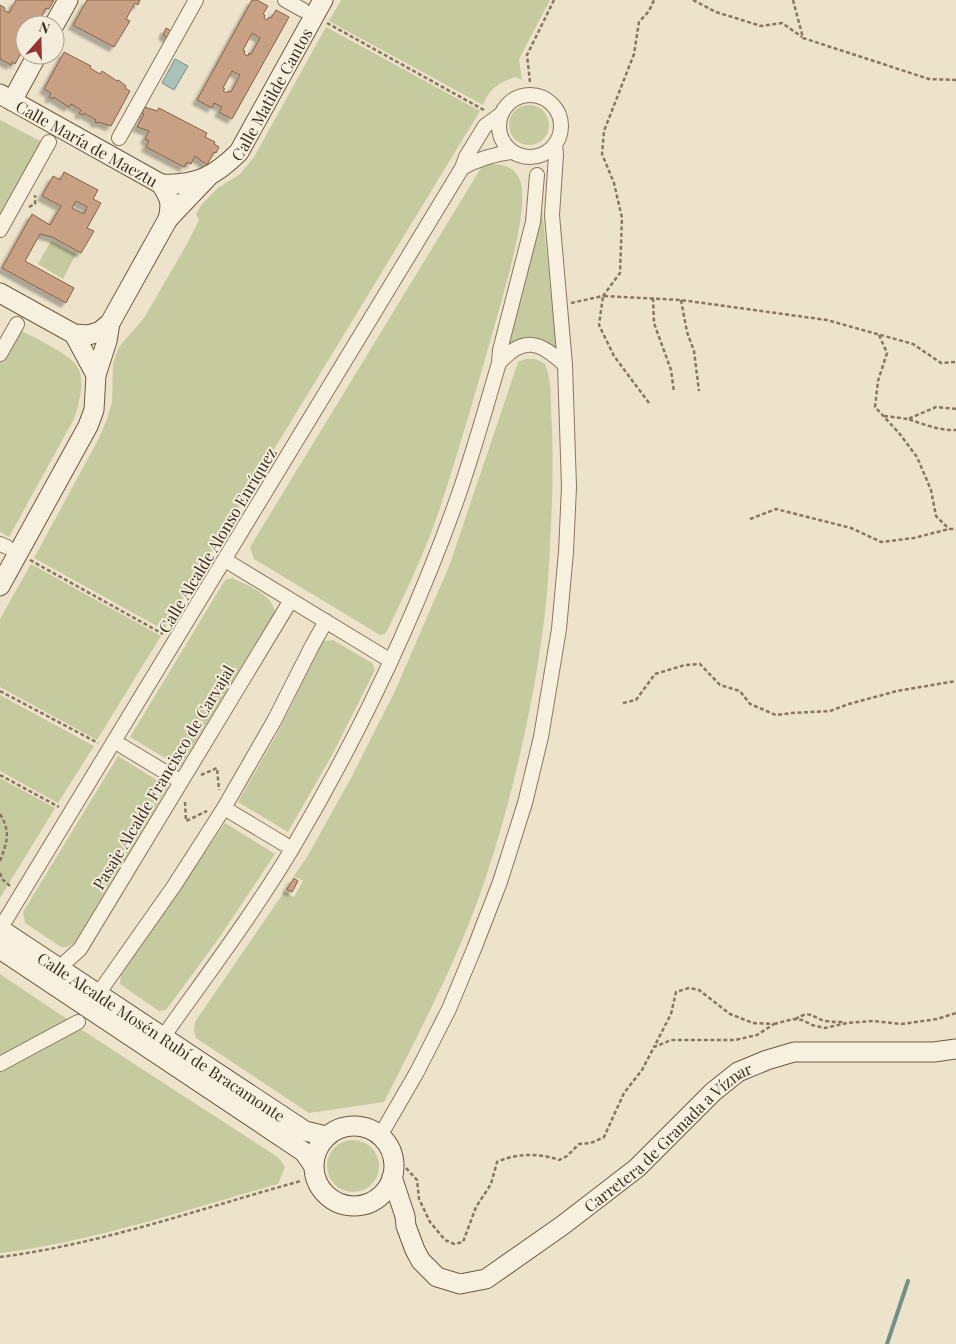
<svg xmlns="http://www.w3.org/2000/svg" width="956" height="1344" viewBox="0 0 956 1344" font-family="'Playfair Display',serif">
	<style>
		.green { fill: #c5cb9f }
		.water { fill: #abc2bb; stroke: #729089 }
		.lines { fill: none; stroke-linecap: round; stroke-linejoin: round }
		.stream { stroke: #729089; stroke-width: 4 }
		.building { fill: #c8a184; stroke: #866147; fill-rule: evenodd; filter: url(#shadow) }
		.street-casing { stroke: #897660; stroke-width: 16 }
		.secondary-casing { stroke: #6b5843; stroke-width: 21 }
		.path { stroke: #897660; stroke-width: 2.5; stroke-dasharray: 4 2.5; stroke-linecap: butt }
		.street { stroke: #f7f0de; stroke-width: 14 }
		.secondary { stroke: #f7f0de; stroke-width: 19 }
		.labels { text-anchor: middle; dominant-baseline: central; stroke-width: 4; stroke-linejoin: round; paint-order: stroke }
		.street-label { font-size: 16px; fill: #3a2e22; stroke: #f4eddb }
	</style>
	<defs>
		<filter id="shadow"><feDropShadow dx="-4.5" dy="4.5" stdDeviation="1" flood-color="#0004"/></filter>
	</defs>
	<rect width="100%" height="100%" fill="#ede3cb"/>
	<path class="green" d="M 341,0 L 550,0 L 519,59 L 522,80 L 515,77 C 497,84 491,87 483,105 L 329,21 Z
		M 326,27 L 480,111 L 164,630 L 34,558 L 98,440 L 107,419 L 112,402 L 113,363 L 119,347 L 144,318 L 187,244 L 199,220 L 196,214 L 202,204 L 218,188 L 240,174 L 254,157 Z
		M509 125a20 20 0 1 1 40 0a20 20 0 1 1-40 0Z
		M 0,120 L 44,143 L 0,223 Z
		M 489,164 C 502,164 514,166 520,180 C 530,206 505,288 497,317 C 485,359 473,402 460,444 C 448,484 436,524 419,562 C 410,584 399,605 389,627 L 385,634 L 380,635 L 254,559 L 250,547 L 481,168 Z
		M 542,209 L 557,349 L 503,352 Z
		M 51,241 L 76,254 L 63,279 L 38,264 Z
		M 18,329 C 31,336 70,354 77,366 C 86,381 79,403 74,419 L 9,537 L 0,532 L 0,361 Z
		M 526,359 L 536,359 L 545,364 C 551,378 551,394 551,410 C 553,441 553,471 552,502 C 550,544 549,587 543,629 C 532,712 512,797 486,877 C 460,955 421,1029 384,1102 L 309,1113 L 196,1038 L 194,1030 L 195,1022 L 284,892 L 294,897 L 303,881 L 294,876 L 307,857 L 351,778 L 395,691 L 450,564 L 514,374 L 518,362 Z
		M 31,564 L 161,636 L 97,740 L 0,687 L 0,619 Z
		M 232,578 C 247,585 272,594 275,612 L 180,767 L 130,737 L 225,580 Z
		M 333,640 L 372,663 L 375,670 L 331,757 L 288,832 L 238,802 L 278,732 L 319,649 L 324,641 Z
		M 0,695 L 94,746 L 58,803 L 0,771 Z
		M 118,756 L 168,787 L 74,943 L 68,947 L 61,947 L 25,923 L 23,912 Z
		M 0,778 L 55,808 L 0,898 Z
		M 225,823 L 275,854 L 219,938 L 166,1010 L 159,1011 L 120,984 L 121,974 Z
		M 0,974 L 67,1019 L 0,1056 Z
		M 79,1028 L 279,1158 L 285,1167 L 278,1184 C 188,1209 92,1242 0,1253 L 0,1072 Z
		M327 1166a26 26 0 1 1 52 0a26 26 0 1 1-52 0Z"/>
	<path class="water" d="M 175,59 L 188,66 L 174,90 L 162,83 Z"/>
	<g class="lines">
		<path class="stream" d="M 887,1344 L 908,1281"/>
	</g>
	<path class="building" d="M 16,0 L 54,0 L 49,9 L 46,8 L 37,25 L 25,25 L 25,46 L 15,64 L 12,62 L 11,65 L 0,59 L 0,5 L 5,8 L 4,10 L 9,13 Z
		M 87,0 L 140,0 L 138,5 L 135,3 L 126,19 L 130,21 L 114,47 L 73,25 Z
		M 252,0 L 257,0 L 268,6 L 263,14 L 265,15 L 264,18 L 267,20 L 269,17 L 271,18 L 276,10 L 289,17 L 232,119 L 219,112 L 222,107 L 214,103 L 212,108 L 197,100 ZM 252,33 L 260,38 L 251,54 L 249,53 L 248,56 L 244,54 L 245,51 L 243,50 ZM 232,71 L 240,75 L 231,92 L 228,91 L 227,93 L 223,91 L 225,89 L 223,88 Z
		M 166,28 L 173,32 L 169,39 L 163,35 Z
		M 64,52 L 91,66 L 90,68 L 100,74 L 102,71 L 117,81 L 118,80 L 121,82 L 126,86 L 125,88 L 130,91 L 111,126 L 99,122 L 98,123 L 95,122 L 96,120 L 84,113 L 83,115 L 79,113 L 81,110 L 71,104 L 69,107 L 53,97 L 52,99 L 49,97 L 51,93 L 44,89 Z
		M 145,107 L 157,111 L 159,108 L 207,133 L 205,137 L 215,142 L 214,144 L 219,147 L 216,153 L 214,152 L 207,165 L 195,156 L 191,164 L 187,162 L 184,167 L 146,147 L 149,141 L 145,139 L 149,131 L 137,127 L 144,114 L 142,113 Z
		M 64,172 L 98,190 L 93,199 L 101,203 L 87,228 L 94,231 L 81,253 L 52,237 L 40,234 L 25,261 L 74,288 L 66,303 L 2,268 L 32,214 L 50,225 L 61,206 L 42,196 L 53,176 L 60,180 ZM 76,201 L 87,207 L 84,214 L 72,208 Z
		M 294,878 L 298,881 L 292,892 L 287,889 Z"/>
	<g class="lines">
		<g class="street-casing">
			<path id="street" d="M 285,0 L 303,10
				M499 126a31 31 0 1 1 62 0a31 31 0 1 1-62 0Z
				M 119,138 L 196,0
				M 462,168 C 478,159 493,154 512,152
				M 0,230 L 49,142
				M 0,354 L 17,324
				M 499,363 C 524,335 540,342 565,365
				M 0,544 L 7,547
				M 225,560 L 391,661
				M 122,746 L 175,778
				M 229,811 L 284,844
				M 0,929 L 462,168 L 466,157 L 485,126 L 500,115
				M 59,968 L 80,949 L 291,600
				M 98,994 L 174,886 L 224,808 L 274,721 L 312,646 L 326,621
				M 163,1037 C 207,975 253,914 292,849 C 357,739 412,624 455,505 C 472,458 485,410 499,363 L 500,350 L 533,222 L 537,175
				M 0,1064 L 78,1022
				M 380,1136 L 417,1072 L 449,1009 L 474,949 L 500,882 L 525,803 L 541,737 L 559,629 L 566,552 L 569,487 L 565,365 L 552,215 L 556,155 L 555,144"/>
		</g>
		<g class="secondary-casing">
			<g id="secondary">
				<path d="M 54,25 L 68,0"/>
				<path id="s1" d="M 0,94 L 161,184 C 170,198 172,203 168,219 L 110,323 L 99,332 L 88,335 L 74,334 L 0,293"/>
				<path d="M 12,101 L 37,55"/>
				<path id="s2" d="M 161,184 C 196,186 215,176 239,152 L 323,0"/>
				<path d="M 168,219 L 208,177"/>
				<path d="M 74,334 L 96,375"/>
				<path d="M 0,586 L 88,426 L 94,410 L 96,375 L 107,341 L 110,323"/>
				<path id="s3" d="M 0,929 L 305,1131 L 326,1136"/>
				<path d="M 0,949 L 304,1152 L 313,1165"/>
				<circle cx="354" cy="1166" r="40"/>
				<path id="s4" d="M 392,1177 L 405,1216 L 406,1226 L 415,1250 L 421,1261 L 437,1277 L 460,1284 L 486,1279 L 563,1225 L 637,1168 L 713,1092 L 738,1072 L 767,1060 L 794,1052 L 934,1052 L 956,1049"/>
			</g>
		</g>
		<path class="path" d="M 693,0 L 716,12 L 761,26 L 782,23 L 802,37
			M 793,0 L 803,38 L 929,79 L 956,80
			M 327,23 L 484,110
			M 530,82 L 527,55 L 554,0
			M 29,207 L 35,204 L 35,195
			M 653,298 L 654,323 L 671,370 L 674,392
			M 681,300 L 687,332 L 694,351 L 699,391
			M 571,303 L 603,296 L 620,273 L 622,218 L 614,183 L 602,154 L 604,131 L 634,54 L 639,22 L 649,11 L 654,0
			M 879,335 L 887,353 L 878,381 L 875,407 L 899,433 L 917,457 L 931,490 L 936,516 L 949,529
			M 649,403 L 614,356 L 599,325 L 603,296 L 681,300 L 827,320 L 913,344 L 941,363 L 956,362
			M 956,409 L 936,407 L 908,419 C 923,424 940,431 956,430
			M 884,416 L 908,419
			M 750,519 L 776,509 L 851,528 L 881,542 L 914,538 L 949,529 L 956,529
			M 30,560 L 163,634
			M 0,691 L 98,743
			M 623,703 L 636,700 L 655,674 L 685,665 L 700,664 L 720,685 L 740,691 L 750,704 L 776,715 L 792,713 L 830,711 L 849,704 L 897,691 L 956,681
			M 0,775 L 59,807
			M 201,775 L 217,768 L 219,790
			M 185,802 L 186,821 L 207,811
			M 0,814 C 11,832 7,842 0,861
			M 0,873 L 2,879 L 10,886
			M 795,1019 C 813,1009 811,1018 826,1021 C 832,1022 838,1022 844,1022
			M 774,1024 L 793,1019 L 802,1020 L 812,1025 L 825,1028 L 847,1023 L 873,1021 L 902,1024 L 937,1019 L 956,1013
			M 406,1168 L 417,1180 L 419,1199 L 430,1222 L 445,1240 L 454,1244 L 463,1242 L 476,1207 L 491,1184 L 497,1162 C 516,1153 540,1153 559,1160 L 567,1156 L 579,1144 L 591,1143 L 604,1137 L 624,1093 L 642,1070 L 654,1047 L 671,1040 L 735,1040 L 757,1035 L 774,1024 L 753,1023 L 730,1014 L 699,990 L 689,988 L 676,992 L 671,1014 L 654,1047
			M 0,1257 C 102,1244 202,1208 301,1181"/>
		<use href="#street" class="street"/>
		<use href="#secondary" class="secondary"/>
	</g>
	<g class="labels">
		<g class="street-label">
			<text stroke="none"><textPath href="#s2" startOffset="154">Calle Matilde Cantos</textPath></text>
			<text stroke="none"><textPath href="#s1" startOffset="100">Calle María de Maeztu</textPath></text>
			<text transform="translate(217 540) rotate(-59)">Calle Alcalde Alonso Enríquez</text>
			<text transform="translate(163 777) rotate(-59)">Pasaje Alcalde Francisco de Carvajal</text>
			<text stroke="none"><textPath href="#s3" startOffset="194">Calle Alcalde Mosén Rubí de Bracamonte</textPath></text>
			<text stroke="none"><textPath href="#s4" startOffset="394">Carretera de Granada a Víznar</textPath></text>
		</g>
	</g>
	<g transform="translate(40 40) rotate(20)"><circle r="24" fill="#f4eddb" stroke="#aaa191"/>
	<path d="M0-4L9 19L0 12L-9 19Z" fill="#943434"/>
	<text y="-8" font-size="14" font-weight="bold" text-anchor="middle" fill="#3a2e22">N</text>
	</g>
</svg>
